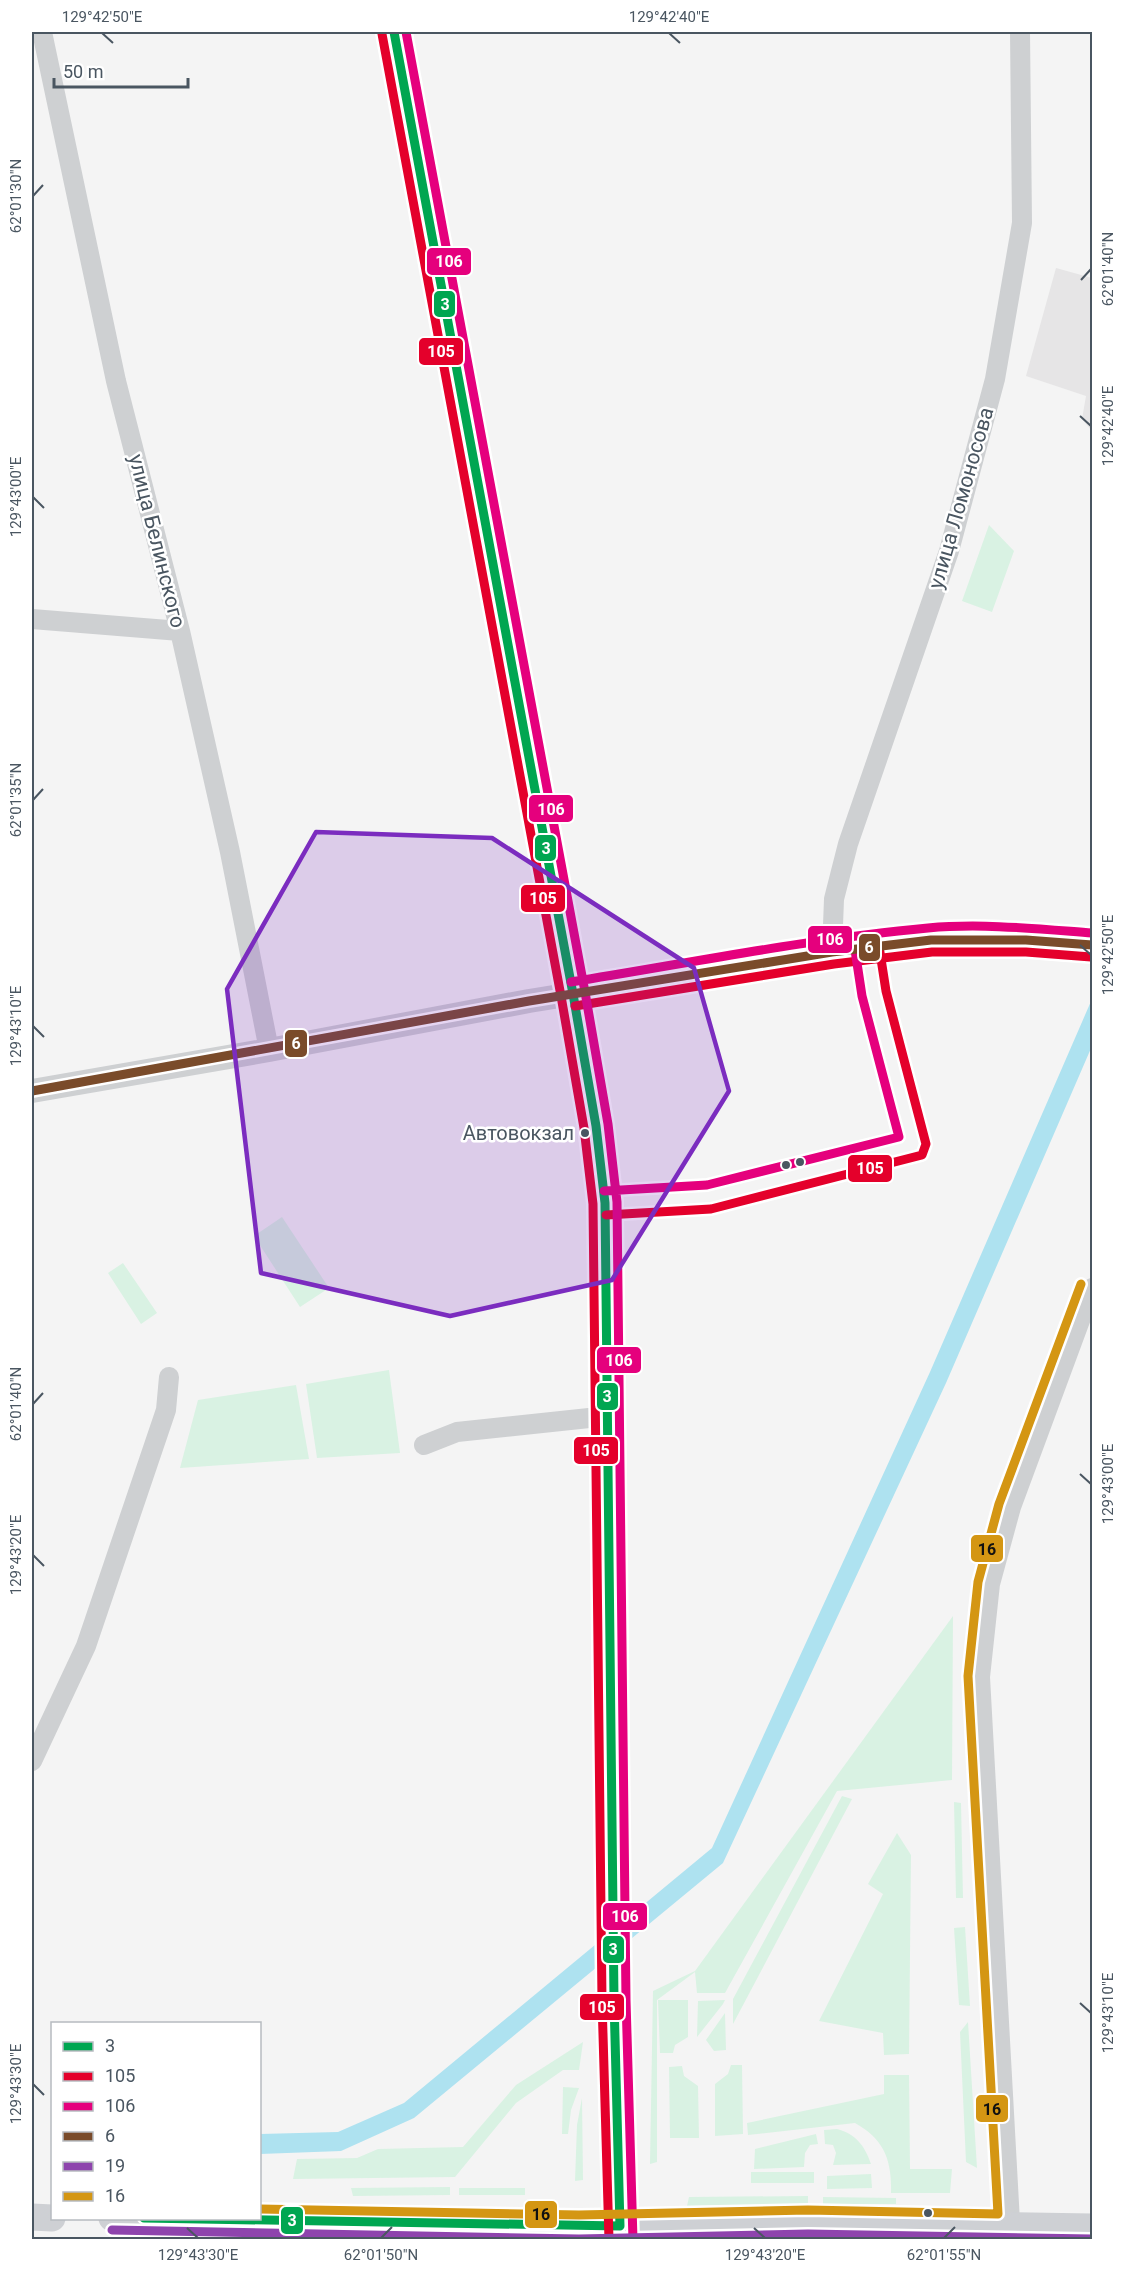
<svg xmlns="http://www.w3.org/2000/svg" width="1124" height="2271" viewBox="0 0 1124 2271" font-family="Roboto,sans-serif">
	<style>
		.education { fill: #e6e5e6 }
		.green { fill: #d9f2e3 }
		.water { fill: #aee2f0 }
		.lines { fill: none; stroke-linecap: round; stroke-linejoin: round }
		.minor { stroke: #ced0d2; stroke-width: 20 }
		.tertiary { stroke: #ced0d2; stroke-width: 24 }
		.secondary { stroke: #ced0d4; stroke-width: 27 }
		.bus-1-casing { stroke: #fff; stroke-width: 14 }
		.bus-2-casing { stroke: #fff; stroke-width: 14 }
		.bus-3-casing { stroke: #fff; stroke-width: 14 }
		.bus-4-casing { stroke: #fff; stroke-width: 14 }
		.bus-5-casing { stroke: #fff; stroke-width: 14 }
		.bus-6-casing { stroke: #fff; stroke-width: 14 }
		.bus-1 { stroke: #00a651; stroke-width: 9 }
		.bus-2 { stroke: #e4002b; stroke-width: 9 }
		.bus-3 { stroke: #e5007d; stroke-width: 9 }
		.bus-4 { stroke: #7a4b2a; stroke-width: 9 }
		.bus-5 { stroke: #8e44ad; stroke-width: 9 }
		.bus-6 { stroke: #d49613; stroke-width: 9 }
		.marked { fill: #7b2cbf; fill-opacity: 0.2; stroke: #7b2cbf; stroke-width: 4.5; stroke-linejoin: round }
		.ticks { fill: none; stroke: #4a5661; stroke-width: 2 }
		.bus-dot { fill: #4a5661; stroke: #fff; stroke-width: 2 }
		.labels { text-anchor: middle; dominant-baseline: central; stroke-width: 5; stroke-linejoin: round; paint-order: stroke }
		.bus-label { font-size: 20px; fill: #4a5661; stroke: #fff; text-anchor: end }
		.street-label { font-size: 21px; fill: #4a5661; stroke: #fff }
		.line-badge { stroke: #fff; stroke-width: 2 }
		.badge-label { font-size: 16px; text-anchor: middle; font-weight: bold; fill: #fff }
		.pale-badge-label { font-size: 16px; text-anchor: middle; font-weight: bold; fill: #111 }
		.neatline { fill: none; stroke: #4a5661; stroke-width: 2 }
		.ticks-label { font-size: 15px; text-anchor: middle; fill: #4a5661 }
	</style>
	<rect width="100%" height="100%" fill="#f4f4f4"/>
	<path class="education" d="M 1056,268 L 1092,278 L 1092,431 L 1082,419 L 1086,396 L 1026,376 Z"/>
	<path class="green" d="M 989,525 L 1014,551 L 992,612 L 962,601 Z
		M 282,1217 L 329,1288 L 300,1307 L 254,1236 Z
		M 123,1263 L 157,1313 L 141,1324 L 108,1273 Z
		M 389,1370 L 400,1453 L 317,1458 L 306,1384 Z
		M 296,1385 L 309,1459 L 180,1468 L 198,1400 Z
		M 953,1616 L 952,1780 L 837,1791 L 725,1993 L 697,1993 L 695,1972 L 657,2000 L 657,2162 L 650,2164 L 653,1991 L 695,1971 Z
		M 842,1796 L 852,1799 L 733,2024 L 733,1999 Z
		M 954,1802 L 961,1803 L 963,1898 L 956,1898 Z
		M 897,1833 L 911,1855 L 909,2054 L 884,2055 L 883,2033 L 819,2021 L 883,1894 L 868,1884 Z
		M 965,1927 L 970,2006 L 959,2005 L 954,1928 Z
		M 658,2000 L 688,2000 L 688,2037 L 675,2045 L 673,2053 L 660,2053 Z
		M 725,2000 L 723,2004 L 697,2037 L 698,2001 Z
		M 725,2013 L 726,2050 L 714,2051 L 706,2040 Z
		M 968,2022 L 977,2168 L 966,2162 L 960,2032 Z
		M 583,2042 L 579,2070 L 563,2070 L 516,2103 L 455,2177 L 293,2179 L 297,2159 L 357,2158 L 378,2149 L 463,2147 L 516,2085 Z
		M 731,2065 L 742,2065 L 743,2134 L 715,2136 L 715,2084 L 728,2074 Z
		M 682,2066 L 684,2076 L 698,2086 L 699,2138 L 670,2138 L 669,2067 Z
		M 884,2075 L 909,2075 L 910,2169 L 952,2169 L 950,2193 L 891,2193 C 892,2160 884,2139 855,2123 L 748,2135 L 747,2123 L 884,2094 Z
		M 563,2087 L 579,2088 L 571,2110 L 568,2134 L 562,2134 Z
		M 582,2098 L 583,2180 L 575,2181 L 577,2125 Z
		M 837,2129 C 856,2134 865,2146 871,2164 L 833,2165 L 836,2153 L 833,2145 L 825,2144 L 824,2130 Z
		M 816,2134 L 818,2144 L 810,2145 L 805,2153 L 804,2167 L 754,2169 L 755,2149 Z
		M 751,2172 L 814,2172 L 814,2183 L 751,2183 Z
		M 871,2174 L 872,2188 L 827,2189 L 827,2176 Z
		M 450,2187 L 450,2195 L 353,2196 L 351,2188 Z
		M 459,2188 L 525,2188 L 525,2195 L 459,2195 Z
		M 808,2196 L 808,2204 L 687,2206 L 689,2197 Z
		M 823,2197 L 896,2198 L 896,2204 L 823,2204 Z"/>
	<path class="water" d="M 1092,999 L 1092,1046 L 946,1383 L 723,1863 L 414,2118 L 341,2151 L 260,2154 L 260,2134 L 338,2132 L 404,2103 L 712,1848 L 930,1372 Z"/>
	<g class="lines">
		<path class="minor" d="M 42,32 L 116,381 L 180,631 L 230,852 L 269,1050
			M 32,619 L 180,631
			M 832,952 L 834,899 L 848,844 L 949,551 L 995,379 L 1022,223 L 1020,32
			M 424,1445 L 457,1432 L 608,1416
			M 32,1761 L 86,1646 L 166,1410 L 169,1377
			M 1011,2240 L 980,1677 L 990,1584 L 1011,1507 L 1092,1288"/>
		<path class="tertiary" d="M 32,1091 L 269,1050 L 529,1001 L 832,952 L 931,940 L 1026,940 L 1092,945"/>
		<path class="secondary" d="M 394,32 L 573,994 L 596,1126 L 605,1203 L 608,1300 L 614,2000 L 621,2240
			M 32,2217 L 52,2218
			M 112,2218 L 579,2227 L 808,2222 L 1092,2227"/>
		<g class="bus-1-casing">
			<path id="bus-1" d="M 394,32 L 573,994 L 596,1126 L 605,1203 L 614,2000 L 620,2226
				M 144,2218 L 620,2226"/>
		</g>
		<g class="bus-2-casing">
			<path id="bus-2" d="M 382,34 L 561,996 L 584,1128 L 593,1204 L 602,2000 L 609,2240
				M 575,1006 L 834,964 L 932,952 L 1026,952 L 1091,957
				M 606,1215 L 711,1209 L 922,1155 L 926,1144 L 886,991 L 879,946"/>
		</g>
		<g class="bus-3-casing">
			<path id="bus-3" d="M 406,32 L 585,992 L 608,1124 L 617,1202 L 626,2000 L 633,2240
				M 571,982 C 690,963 808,939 928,928 C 982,923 1039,929 1092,933
				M 604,1191 L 707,1185 L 899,1137 L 862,996 L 855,950"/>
		</g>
		<g class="bus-4-casing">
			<path id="bus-4" d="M 32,1091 L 529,1001 L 832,952 L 931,940 L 1026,940 L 1092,945"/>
		</g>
		<g class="bus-5-casing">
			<path id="bus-5" d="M 112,2230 L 579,2239 L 808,2234 L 1092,2239"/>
		</g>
		<g class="bus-6-casing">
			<path id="bus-6" d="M 260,2209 L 579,2215 L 808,2210 L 998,2214 L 968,1676 L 978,1582 L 999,1504 L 1081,1284"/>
		</g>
		<use href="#bus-1" class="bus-1"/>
		<use href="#bus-2" class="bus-2"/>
		<use href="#bus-3" class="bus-3"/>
		<use href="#bus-4" class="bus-4"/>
		<use href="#bus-5" class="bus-5"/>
		<use href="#bus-6" class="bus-6"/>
	</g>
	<path class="marked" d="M 316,832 L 492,838 L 694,968 L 729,1091 L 612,1280 L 450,1316 L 261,1273 L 227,989 Z"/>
	<path class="ticks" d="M 102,33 L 113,43M 669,33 L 680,43M 33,196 L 43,185M 1081,280 L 1091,269M 1080,416 L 1091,426M 33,497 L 44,508M 33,800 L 43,789M 1080,945 L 1091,955M 33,1026 L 44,1037M 33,1404 L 43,1393M 1080,1474 L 1091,1484M 33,1555 L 44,1566M 1080,2003 L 1091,2013M 33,2084 L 44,2095M 187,2228 L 198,2238M 754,2228 L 765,2238M 381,2238 L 392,2227M 944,2238 L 955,2227"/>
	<g class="bus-dot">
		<circle cx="585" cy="1133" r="5"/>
		<circle cx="800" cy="1162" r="5"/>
		<circle cx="786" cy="1165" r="5"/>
		<circle cx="928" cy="2213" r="5"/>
	</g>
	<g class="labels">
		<g class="bus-label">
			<text x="574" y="1133">Автовокзал</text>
		</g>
		<g class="street-label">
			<text transform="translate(961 498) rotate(-74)">улица Ломоносова</text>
			<text transform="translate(157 541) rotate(76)">улица Белинского</text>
		</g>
	</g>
	<g class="line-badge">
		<rect x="426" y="247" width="46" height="29" rx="6" fill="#e5007d"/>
		<rect x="433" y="290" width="23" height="28" rx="6" fill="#00a651"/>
		<rect x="418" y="337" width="46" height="29" rx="6" fill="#e4002b"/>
		<rect x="528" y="794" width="46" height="29" rx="6" fill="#e5007d"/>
		<rect x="534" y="834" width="23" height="28" rx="6" fill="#00a651"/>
		<rect x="520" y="884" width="46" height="29" rx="6" fill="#e4002b"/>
		<rect x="807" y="925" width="46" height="29" rx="6" fill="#e5007d"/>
		<rect x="858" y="933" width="23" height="29" rx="6" fill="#7a4b2a"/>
		<rect x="284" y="1029" width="24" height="29" rx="6" fill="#7a4b2a"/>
		<rect x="847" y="1154" width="46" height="29" rx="6" fill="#e4002b"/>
		<rect x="596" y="1346" width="46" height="28" rx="6" fill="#e5007d"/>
		<rect x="596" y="1382" width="23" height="29" rx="6" fill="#00a651"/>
		<rect x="573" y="1436" width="46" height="29" rx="6" fill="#e4002b"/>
		<rect x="970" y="1534" width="34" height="29" rx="6" fill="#d49613"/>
		<rect x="602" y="1902" width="46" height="29" rx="6" fill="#e5007d"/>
		<rect x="602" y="1935" width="23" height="29" rx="6" fill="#00a651"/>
		<rect x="579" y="1993" width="46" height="28" rx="6" fill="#e4002b"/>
		<rect x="975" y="2094" width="34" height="29" rx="6" fill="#d49613"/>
		<rect x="524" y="2200" width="34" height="29" rx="6" fill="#d49613"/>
		<rect x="280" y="2206" width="24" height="29" rx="6" fill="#00a651"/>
	</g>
	<g class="badge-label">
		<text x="449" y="267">106</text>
		<text x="445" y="310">3</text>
		<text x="441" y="357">105</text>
		<text x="551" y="815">106</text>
		<text x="546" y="854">3</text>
		<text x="543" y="904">105</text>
		<text x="830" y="945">106</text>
		<text x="869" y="953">6</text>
		<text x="296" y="1049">6</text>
		<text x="870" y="1174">105</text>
		<text x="619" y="1366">106</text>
		<text x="607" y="1402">3</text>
		<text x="596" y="1456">105</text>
		<text x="625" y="1922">106</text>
		<text x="613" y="1955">3</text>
		<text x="602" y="2013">105</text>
		<text x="292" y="2226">3</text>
	</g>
	<g class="pale-badge-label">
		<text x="987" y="1555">16</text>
		<text x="992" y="2115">16</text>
		<text x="541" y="2220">16</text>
	</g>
	<rect width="1124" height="2271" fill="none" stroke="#ffffff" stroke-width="66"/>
	<rect x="51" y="2022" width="210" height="198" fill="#ffffff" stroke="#b7bbc0" stroke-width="1.5"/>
	<rect x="63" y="2042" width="30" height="9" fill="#00a651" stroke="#b7bbc0" stroke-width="1.5"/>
	<text x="105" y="2052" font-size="18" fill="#4a5661">3</text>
	<rect x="63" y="2072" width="30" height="9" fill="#e4002b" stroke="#b7bbc0" stroke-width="1.5"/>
	<text x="105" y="2082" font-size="18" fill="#4a5661">105</text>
	<rect x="63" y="2102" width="30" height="9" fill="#e5007d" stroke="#b7bbc0" stroke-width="1.5"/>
	<text x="105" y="2112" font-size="18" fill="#4a5661">106</text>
	<rect x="63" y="2132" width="30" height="9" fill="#7a4b2a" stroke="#b7bbc0" stroke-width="1.5"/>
	<text x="105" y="2142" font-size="18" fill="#4a5661">6</text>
	<rect x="63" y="2162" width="30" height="9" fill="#8e44ad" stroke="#b7bbc0" stroke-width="1.5"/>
	<text x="105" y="2172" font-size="18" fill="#4a5661">19</text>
	<rect x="63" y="2192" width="30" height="9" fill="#d49613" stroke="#b7bbc0" stroke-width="1.5"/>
	<text x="105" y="2202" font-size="18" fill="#4a5661">16</text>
	<path d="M54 78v9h134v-9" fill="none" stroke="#4a5661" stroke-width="3"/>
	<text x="63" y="78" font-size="18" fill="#4a5661" stroke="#ffffff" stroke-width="4.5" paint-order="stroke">50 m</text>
	<rect x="33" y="33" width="1058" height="2205" class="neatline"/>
	<g class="ticks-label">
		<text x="102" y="22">129°42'50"E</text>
		<text x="669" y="22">129°42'40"E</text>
		<text transform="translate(16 196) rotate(-90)" y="5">62°01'30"N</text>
		<text transform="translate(1108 269) rotate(-90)" y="5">62°01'40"N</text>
		<text transform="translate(1108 426) rotate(-90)" y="5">129°42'40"E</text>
		<text transform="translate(16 497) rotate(-90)" y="5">129°43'00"E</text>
		<text transform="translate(16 800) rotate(-90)" y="5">62°01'35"N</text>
		<text transform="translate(1108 955) rotate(-90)" y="5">129°42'50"E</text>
		<text transform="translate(16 1026) rotate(-90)" y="5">129°43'10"E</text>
		<text transform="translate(16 1404) rotate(-90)" y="5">62°01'40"N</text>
		<text transform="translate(1108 1484) rotate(-90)" y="5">129°43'00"E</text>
		<text transform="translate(16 1555) rotate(-90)" y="5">129°43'20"E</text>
		<text transform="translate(1108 2013) rotate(-90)" y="5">129°43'10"E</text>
		<text transform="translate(16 2084) rotate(-90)" y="5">129°43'30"E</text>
		<text x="198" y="2260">129°43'30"E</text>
		<text x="381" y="2260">62°01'50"N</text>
		<text x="765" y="2260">129°43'20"E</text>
		<text x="944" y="2260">62°01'55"N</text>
	</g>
</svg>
